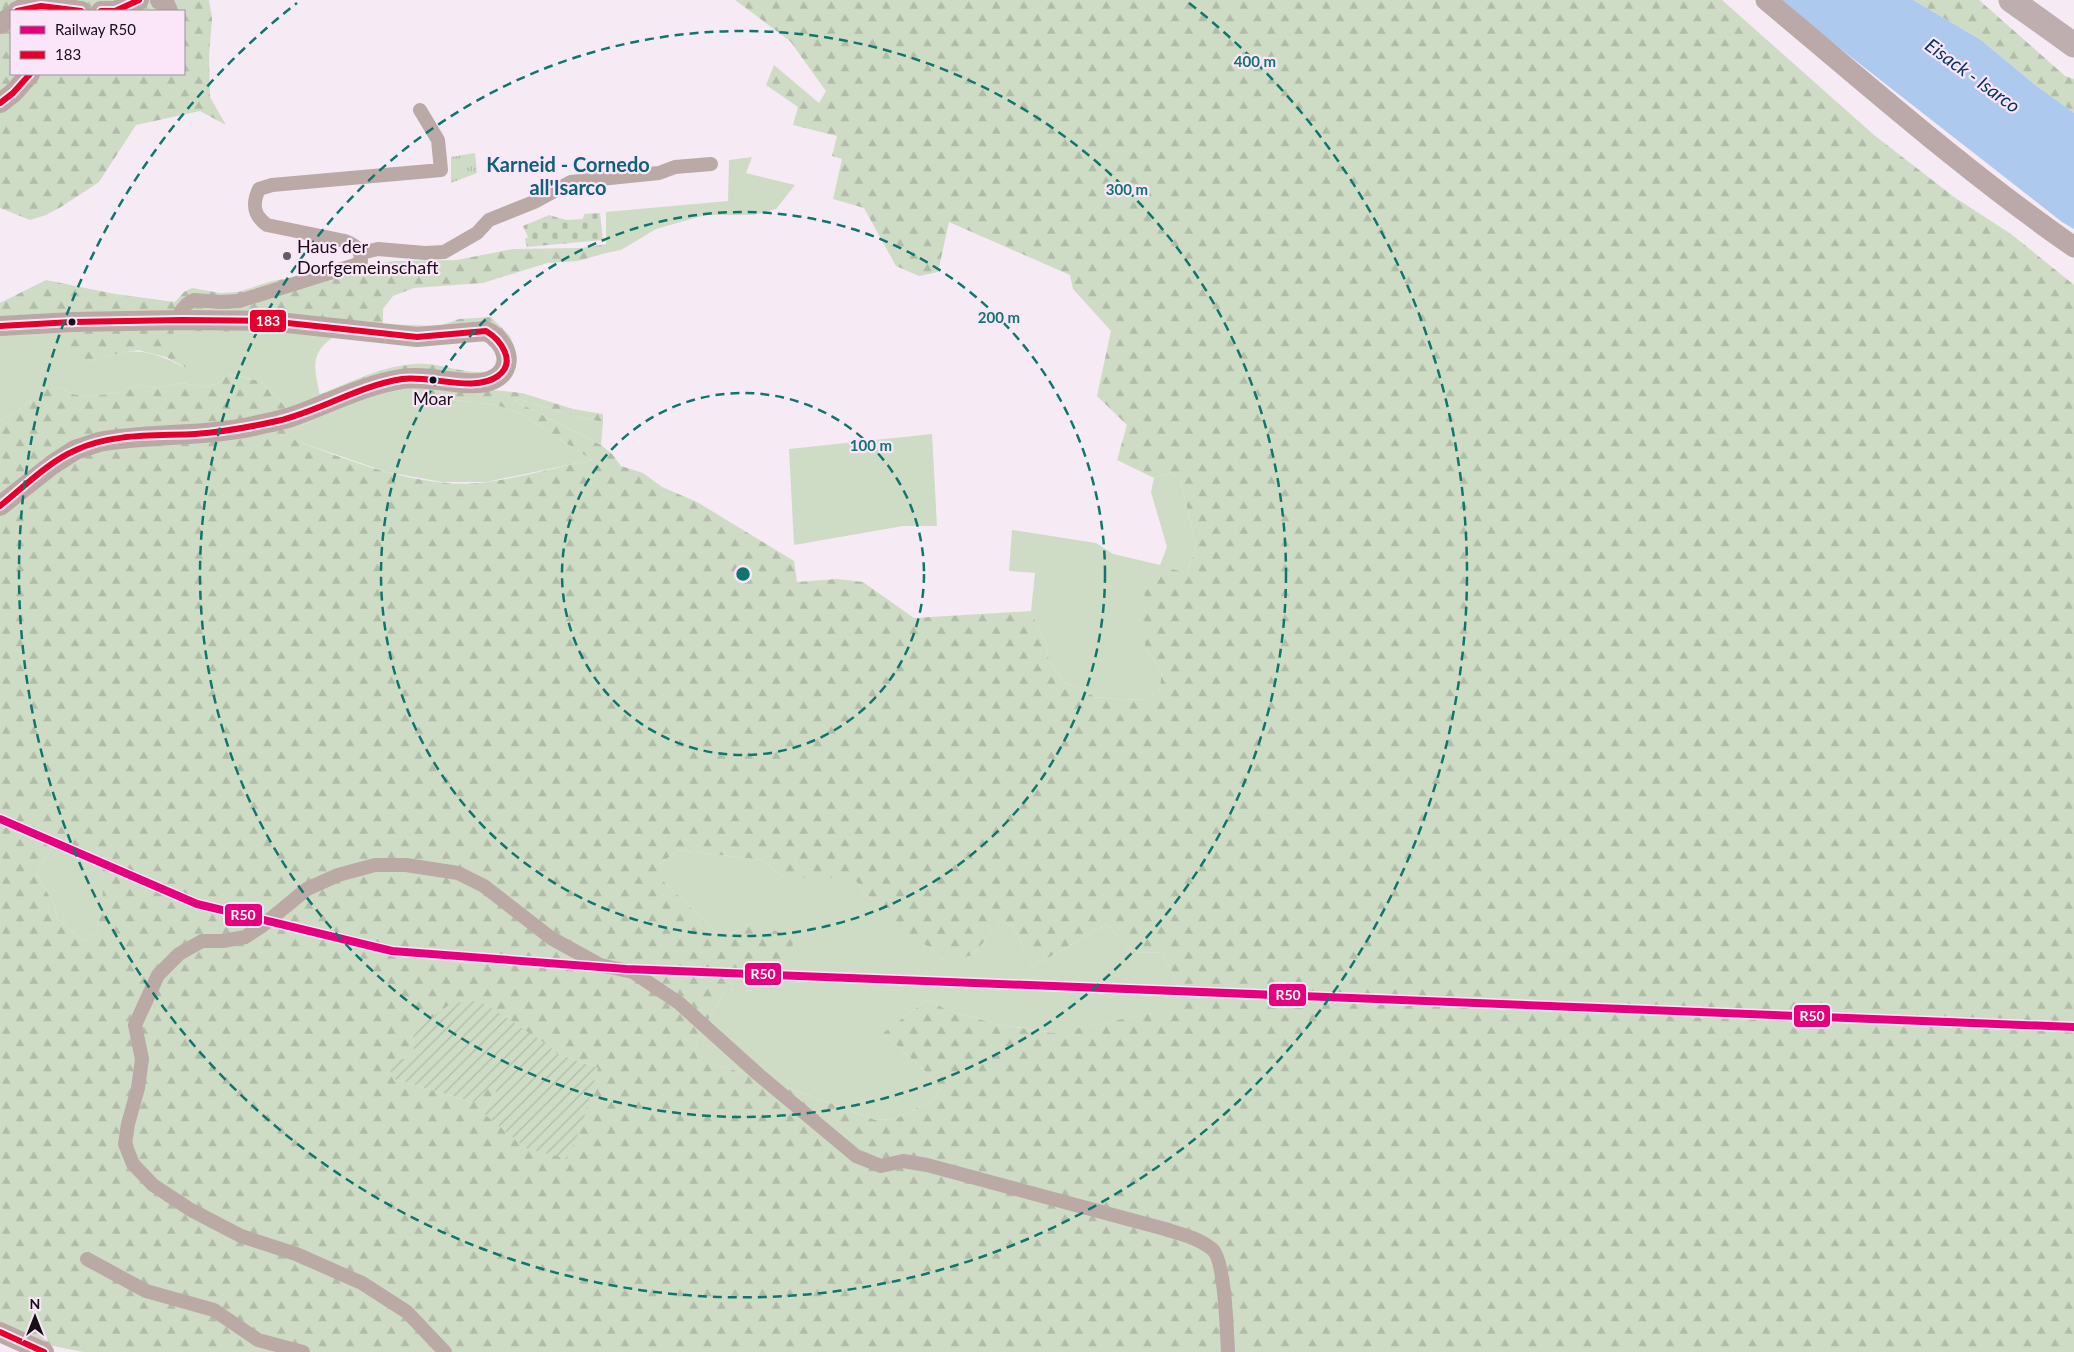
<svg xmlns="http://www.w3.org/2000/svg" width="2074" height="1352" viewBox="0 0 2074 1352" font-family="Lato,sans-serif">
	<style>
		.grass { fill: #cedcc5 }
		.forest { fill: url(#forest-firs); fill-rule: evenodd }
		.cemetery { fill: url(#cemetery-stones) }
		.park { fill: url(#park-tufts) }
		.garden { fill: url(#garden-furrows) }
		.water { fill: #adcaee }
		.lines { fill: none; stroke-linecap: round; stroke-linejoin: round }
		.street { stroke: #baa9a5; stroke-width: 14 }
		.secondary { stroke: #baa8a5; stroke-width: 20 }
		.primary { stroke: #bba9a9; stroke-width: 21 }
		.highway { stroke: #bfaeaf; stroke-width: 25 }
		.bus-1-casing { stroke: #fbe5f9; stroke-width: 10 }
		.bus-1 { stroke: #e4002b; stroke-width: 6 }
		.rail-1-casing { stroke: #fbe5f9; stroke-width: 11 }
		.rail-1 { stroke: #e5007d; stroke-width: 8 }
		.ring { fill: none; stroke: #0f766e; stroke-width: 2.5; stroke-dasharray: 9 6 }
		.poi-dot { fill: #645c64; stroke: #fbe5f9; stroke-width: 2 }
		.bus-dot { fill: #160f16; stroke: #fbe5f9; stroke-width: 2 }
		.labels { text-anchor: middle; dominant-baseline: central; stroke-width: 4.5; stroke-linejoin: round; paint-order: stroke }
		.bus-label { font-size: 17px; fill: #160f16; stroke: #fbe5f9 }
		.poi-label { font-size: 18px; fill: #160f16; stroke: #fbe5f9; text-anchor: start }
		.water-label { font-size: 19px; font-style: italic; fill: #00355f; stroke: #fbe5f9 }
		.quarter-label { font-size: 20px; font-weight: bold; fill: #0e6177; stroke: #fbe5f9 }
		.centre { fill: #0f766e; stroke: #fbe5f9; stroke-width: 2.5 }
		.ring-label { font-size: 15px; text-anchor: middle; font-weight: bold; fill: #0f766e; stroke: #fbe5f9; stroke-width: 4.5; stroke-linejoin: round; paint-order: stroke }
		.line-badge { stroke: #fbe5f9; stroke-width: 2 }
		.badge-label { font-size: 14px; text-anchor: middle; font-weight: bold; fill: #fff }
	</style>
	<defs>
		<pattern id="forest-firs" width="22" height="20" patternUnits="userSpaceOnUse" patternTransform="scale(1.25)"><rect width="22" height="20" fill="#cedcc5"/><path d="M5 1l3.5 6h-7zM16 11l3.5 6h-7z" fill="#b0bca8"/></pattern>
		<pattern id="cemetery-stones" width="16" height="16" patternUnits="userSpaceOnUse" patternTransform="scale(1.25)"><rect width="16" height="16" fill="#cedcc5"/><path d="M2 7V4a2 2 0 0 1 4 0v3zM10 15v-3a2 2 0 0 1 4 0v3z" fill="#b0bca8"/></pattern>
		<pattern id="park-tufts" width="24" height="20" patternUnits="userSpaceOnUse" patternTransform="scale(1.25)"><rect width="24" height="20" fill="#cedcc5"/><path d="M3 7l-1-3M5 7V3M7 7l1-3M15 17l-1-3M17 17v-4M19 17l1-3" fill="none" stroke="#b0bca8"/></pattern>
		<pattern id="garden-furrows" width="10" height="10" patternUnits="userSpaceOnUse" patternTransform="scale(1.25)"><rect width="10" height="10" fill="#cedcc5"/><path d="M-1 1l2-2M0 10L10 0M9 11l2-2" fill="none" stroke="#b0bca8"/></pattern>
	</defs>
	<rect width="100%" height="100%" fill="#f6eaf5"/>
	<path class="grass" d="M 752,157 L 746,173 L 795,185 L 776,209 L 753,215 L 705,215 L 656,229 L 621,250 L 606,253 L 606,212 L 728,201 L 729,160 Z
		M 66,328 L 68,335 L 87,362 C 130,348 145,346 185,368 L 173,331 L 265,331 L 338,334 C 309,352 314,366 320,396 L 287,408 L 260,381 L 229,374 L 221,381 L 208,387 L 181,383 L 158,388 L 133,385 L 122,392 L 88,397 L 72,394 L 57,387 L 47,387 L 14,414 L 0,421 L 0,335 Z
		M 414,385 L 427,397 L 497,405 L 521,414 L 592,460 L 486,482 L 442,482 L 387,472 L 296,441 L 292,430 L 332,411 L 380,392 Z
		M 519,399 L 576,417 L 603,422 L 601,445 L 515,401 Z
		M 932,434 L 937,526 L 903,526 L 794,545 L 789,449 Z
		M 1171,473 L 1180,478 L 1196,545 L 1187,572 L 1146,649 L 1162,672 L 1159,692 L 1146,699 L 1126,700 L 1096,697 L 1064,682 L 1049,661 L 1046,645 L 1031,611 L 1035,573 L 1009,571 L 1012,530 L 1096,543 L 1113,554 L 1160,565 L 1167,547 L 1151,492 L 1154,478 Z
		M 65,838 L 70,845 L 96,846 C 108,870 102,906 97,932 L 84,942 L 57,918 L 54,905 L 36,872 L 58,841 Z
		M 678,850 L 763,860 L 784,878 L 854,878 L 866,895 L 973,955 L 1000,922 L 1014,927 L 1032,967 L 1107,924 L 1133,953 L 1163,952 L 1182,995 L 1168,1010 L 1054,1033 L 996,1024 L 947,1010 L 928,999 L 883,1033 L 937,1082 L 939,1089 L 935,1099 L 895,1119 L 875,1120 L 817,1098 L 712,1063 L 699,1062 L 694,1050 L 700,1034 L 726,989 L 756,991 L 753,922 L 722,938 L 660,878 L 660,864 Z"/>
	<path class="forest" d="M 0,0 L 209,0 L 212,19 L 209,56 L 210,97 L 226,125 L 200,111 L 136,125 L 99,182 L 61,207 L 46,215 L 30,220 L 0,208 ZM 11,11 L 184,11 L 184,74 L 11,74 Z
		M 735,0 L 1722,0 L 1874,135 L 1954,197 L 2011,234 L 2074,285 L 2074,1352 L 83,1352 L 9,1337 L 0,1331 L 0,421 L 14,414 L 47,387 L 57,387 L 72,394 L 88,397 L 122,392 L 133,385 L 158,388 L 181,383 L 208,387 L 221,381 L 228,374 L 260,381 L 287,408 C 326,394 375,366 415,364 C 441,362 466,376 491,371 C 500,359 496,350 488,339 C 383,337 278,331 173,331 L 186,368 L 166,357 L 138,350 L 110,355 L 87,362 L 68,362 L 59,341 L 68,335 L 66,328 L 0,335 L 0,303 L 46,280 L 115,294 L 175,302 L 184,292 L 192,288 L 220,293 L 238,292 L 272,281 L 393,261 L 457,260 L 513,249 L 581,248 L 607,244 L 606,253 L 578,261 L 547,263 L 483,283 L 414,288 L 393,296 L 383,309 L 383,324 L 439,326 L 459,319 L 491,317 L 510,336 L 515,349 L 493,390 L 522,393 L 573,409 L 603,414 L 603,422 L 576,417 L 519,399 L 515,401 L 601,445 L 612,454 L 621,466 L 643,473 L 662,487 L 697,502 L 794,561 L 797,582 L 837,579 L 863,582 L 914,618 L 1031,611 L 1046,645 L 1049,661 L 1064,682 L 1096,697 L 1126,700 L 1146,699 L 1159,692 L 1162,672 L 1146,649 L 1141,626 L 1145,591 L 1170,569 L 1187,572 L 1196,545 L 1180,478 L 1171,473 L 1154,478 L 1117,460 L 1127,425 L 1097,396 L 1111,331 L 1073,289 L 1070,275 L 949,222 L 938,272 L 919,276 L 896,266 L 864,208 L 833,199 L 842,159 L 832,156 L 837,136 L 793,125 L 798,107 L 766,85 L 774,65 L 819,103 L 826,91 L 790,41 ZM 413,385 L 418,393 L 427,397 L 497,405 L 521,414 L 592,460 C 557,467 522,477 488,482 C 425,491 354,462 296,441 L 292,430 L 332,411 L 380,392 ZM 65,838 C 74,850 82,846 96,846 C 108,870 102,906 97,932 L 84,942 L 57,918 L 54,905 L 36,872 L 58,841 ZM 678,850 L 763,860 L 784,878 L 854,878 L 866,895 L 895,912 L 896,931 L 955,959 L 973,955 L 1000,922 L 1014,927 L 1032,967 L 1107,924 L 1133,953 L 1163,952 L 1182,995 L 1167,1010 L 1053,1033 L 996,1024 L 947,1010 L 928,999 L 883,1033 L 937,1082 L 939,1089 L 935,1099 L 895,1119 L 875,1120 L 817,1098 L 712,1063 L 699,1061 L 694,1050 L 700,1034 L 726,989 L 756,991 L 790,959 L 794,938 L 753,922 L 722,938 L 660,878 L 660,864 ZM 558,1054 L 598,1068 L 483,1113 L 496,1093 ZM 414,1060 L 473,1102 L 394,1079 Z
		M 1913,0 L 1979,0 L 2065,76 L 2074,79 L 2074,113 L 2034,84 L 1981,40 Z"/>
	<path class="cemetery" d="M 600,213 L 603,240 L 527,247 L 525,239 L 528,237 L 523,226 L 549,215 L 566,220 L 583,219 L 584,214 Z"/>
	<path class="park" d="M 475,153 L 477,173 L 451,183 L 451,157 Z"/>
	<path class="garden" d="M 480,1001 L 542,1041 L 558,1054 L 598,1068 L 582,1125 L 567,1159 L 526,1148 L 483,1113 L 496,1093 L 495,1083 L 473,1102 L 394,1079 L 390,1070 L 395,1058 L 414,1060 L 413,1030 L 452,1003 Z"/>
	<path class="water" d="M 1778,0 L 1913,0 L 1981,40 L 2034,84 L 2074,113 L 2074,229 L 2062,222 Z"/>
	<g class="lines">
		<path class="street" d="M 361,253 L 378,249 L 425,253 L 444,252 L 477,233 L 489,220 L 534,202 L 571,182 L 659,173 L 675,167 L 711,164
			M 182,320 L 181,311 L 187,304 L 194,300 L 220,302 L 239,301 L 355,265 L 361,261 C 361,249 355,245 345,241 L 267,225 C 253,215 252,204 259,189 L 272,185 L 441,170 L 438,140 L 420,110
			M 87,1259 L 146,1291 L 214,1310 L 258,1340 L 303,1352
			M 445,1352 L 407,1312 L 362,1283 L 296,1254 L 241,1236 L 191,1210 L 153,1185 L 133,1164 L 125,1144 L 128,1124 L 138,1088 L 142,1059 L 135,1025 L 158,975 L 179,954 L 202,941 L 223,941 L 245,937 L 262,926 L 307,889 L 338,875 L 375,865 L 406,865 L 458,873 L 484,886 L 551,938 L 600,965 L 633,972 L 679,1003 L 759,1075 L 856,1156 L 881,1166 L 903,1161 L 927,1165 L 1165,1229 C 1181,1234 1198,1238 1212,1249 C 1225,1259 1227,1333 1228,1352"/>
		<path class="secondary" d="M 160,0 L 164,2 L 168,11
			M 17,11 C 38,1 59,8 81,11
			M 101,11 L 115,11 L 139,0
			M 0,24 L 11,16
			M 0,103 L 13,93 L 30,74
			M 0,326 L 72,322 L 182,320 L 269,321 L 417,337 L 486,331 C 507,341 517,369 492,380 C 471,390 430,374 402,379 C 363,385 328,404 291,417 C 279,421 266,423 254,426 C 205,437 149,433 99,442 L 75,450 L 52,465 L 0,506
			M 0,1332 L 44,1352"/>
		<path class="primary" d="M 1766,0 C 1867,84 1966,172 2074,247"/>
		<path class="highway" d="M 2011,0 L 2074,45"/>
		<g class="bus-1-casing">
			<path id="bus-1" d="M 17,11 L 41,6 L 81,11
				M 101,11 L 115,11 L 139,0
				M 0,103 L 13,93 L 30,74
				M 0,326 L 72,322 L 182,320 L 269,321 L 417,337 L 486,331 C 501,340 517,362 498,376 C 475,393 430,375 402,379 C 358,386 320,411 277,421 C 250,427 223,432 195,434 C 156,436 112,433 76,450 C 48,462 24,487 0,506
				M 0,1332 L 44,1352"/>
		</g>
		<use href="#bus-1" class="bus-1"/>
		<g class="rail-1-casing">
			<path id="rail-1" d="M 0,819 L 197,904 L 392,951 L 626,969 L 2074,1027"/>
		</g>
		<use href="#rail-1" class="rail-1"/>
	</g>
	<g class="ring">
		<circle cx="743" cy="574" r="181"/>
		<circle cx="743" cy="574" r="362"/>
		<circle cx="743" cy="574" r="543"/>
		<path d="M1189 3A724 724 0 1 1 297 3"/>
	</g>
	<circle class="poi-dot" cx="287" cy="256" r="5"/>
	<g class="bus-dot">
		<circle cx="72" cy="322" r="4.5"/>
		<circle cx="433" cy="380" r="4.5"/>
	</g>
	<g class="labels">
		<g class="bus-label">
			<text x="433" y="398">Moar</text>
		</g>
		<g class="poi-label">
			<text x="297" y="246">Haus der<tspan x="297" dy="21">Dorfgemeinschaft</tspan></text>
		</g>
		<g class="water-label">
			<text transform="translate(1973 75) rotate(36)">Eisack - Isarco</text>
		</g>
		<g class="quarter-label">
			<text x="568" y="164">Karneid - Cornedo<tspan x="568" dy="23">all'Isarco</tspan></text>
		</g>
	</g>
	<circle cx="743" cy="574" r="8" class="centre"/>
	<g class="ring-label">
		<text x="1255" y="67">400 m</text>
		<text x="1127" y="195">300 m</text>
		<text x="999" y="323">200 m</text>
		<text x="871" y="451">100 m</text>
	</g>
	<g class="line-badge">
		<rect x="249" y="309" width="38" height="24" rx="5" fill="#e4002b"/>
		<rect x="224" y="903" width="39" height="24" rx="5" fill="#e5007d"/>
		<rect x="744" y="962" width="38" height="24" rx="5" fill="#e5007d"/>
		<rect x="1268" y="983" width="39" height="24" rx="5" fill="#e5007d"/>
		<rect x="1793" y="1004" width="38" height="24" rx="5" fill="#e5007d"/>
	</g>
	<g class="badge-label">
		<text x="268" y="326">183</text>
		<text x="243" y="920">R50</text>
		<text x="763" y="979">R50</text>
		<text x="1288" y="1000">R50</text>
		<text x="1812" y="1021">R50</text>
	</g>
	<rect x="10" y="10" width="175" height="65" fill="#fbe5f9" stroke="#9f8f9e"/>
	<rect x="20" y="26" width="25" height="8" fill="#e5007d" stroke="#9f8f9e"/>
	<text x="55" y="35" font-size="15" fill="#160f16">Railway R50</text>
	<rect x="20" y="51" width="25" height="8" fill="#e4002b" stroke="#9f8f9e"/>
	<text x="55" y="60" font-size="15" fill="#160f16">183</text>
	<g transform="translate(35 1317)" stroke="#fbe5f9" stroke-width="4" paint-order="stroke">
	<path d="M0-4L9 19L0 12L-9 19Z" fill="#160f16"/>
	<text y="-8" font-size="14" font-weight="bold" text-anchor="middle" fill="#160f16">N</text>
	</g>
</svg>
